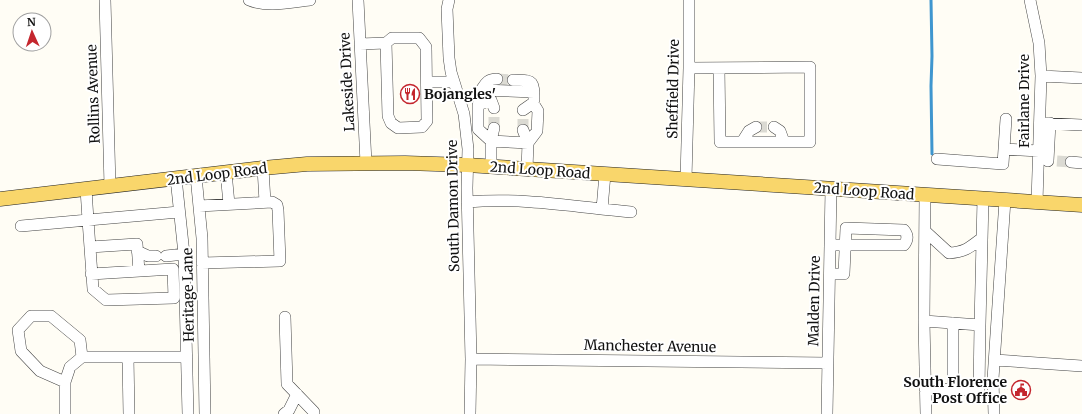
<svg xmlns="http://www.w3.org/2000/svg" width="1082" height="414" viewBox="0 0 1082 414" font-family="Merriweather,serif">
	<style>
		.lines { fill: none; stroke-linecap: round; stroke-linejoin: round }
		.stream { stroke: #3f96cf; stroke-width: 3 }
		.minor-tunnel { stroke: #dbdad3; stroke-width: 11; stroke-dasharray: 11 5.5; stroke-linecap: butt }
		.minor-casing { stroke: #444; stroke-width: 12 }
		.major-casing { stroke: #222; stroke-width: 15 }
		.minor { stroke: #fff; stroke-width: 11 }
		.major { stroke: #f9d66b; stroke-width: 14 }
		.labels { text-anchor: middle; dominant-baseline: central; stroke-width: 4; stroke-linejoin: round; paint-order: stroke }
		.street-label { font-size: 14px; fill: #111; stroke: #fff }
		.poi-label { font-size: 14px; font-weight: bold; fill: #111; stroke: #fff; text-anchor: start }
	</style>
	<rect width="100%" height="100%" fill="#fffdf5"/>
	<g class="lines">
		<path class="stream" d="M 931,0 L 932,56 L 931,86 L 932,154"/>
		<path class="minor-tunnel" d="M 497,79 L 513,80
			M 756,127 L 774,127
			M 494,128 L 494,108
			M 523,130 L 523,110
			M 1057,161 L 1071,162"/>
		<g class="minor-casing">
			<path id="minor" d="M 105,0 L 110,186
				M 249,0 C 268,8 291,2 310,0
				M 358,0 L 366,163
				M 449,0 L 447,9 L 449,58 L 451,72 L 464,114 L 468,149 L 467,188 L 471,359 L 470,414
				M 1030,0 L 1039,43 L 1041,76 L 1037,202
				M 360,44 L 386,43 L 388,116 L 391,123 L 398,128 L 422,127 L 427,121 L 426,47 L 419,38 L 392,38 L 386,43
				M 689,68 L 810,67 L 810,142 L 720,142 L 719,68
				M 1041,76 L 1082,78
				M 513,80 C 532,81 534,78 534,100
				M 427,82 L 454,82
				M 482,90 L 534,92
				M 479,93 C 485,86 485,79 497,79
				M 523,110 L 533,103 L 538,111 L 537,131 L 528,143 L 527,169
				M 1040,123 L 1082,125
				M 774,127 L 780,131 L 784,142
				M 494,128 L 491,141 L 478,129 L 478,105 L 491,100 L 494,108
				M 742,142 L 749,131 L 756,127
				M 1004,149 L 1006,119
				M 937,159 L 1003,164 L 1004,149 L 1039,151
				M 1048,161 L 1050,123
				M 1071,162 L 1082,163
				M 491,167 L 491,141 L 528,143 L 523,130
				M 263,168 L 265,202
				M 226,172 L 229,204
				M 196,176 L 202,238 L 205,414
				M 176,178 L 184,254 L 188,414
				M 686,179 L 689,68 L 689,0
				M 467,202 C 522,197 577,207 631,212
				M 199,206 L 272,202 L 277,205 L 278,210 L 280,261 L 202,263
				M 602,209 L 605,174
				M 21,226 L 88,220 L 86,189
				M 925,231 L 949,253 C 965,252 969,248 982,238
				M 90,247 L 137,244 L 139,271
				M 137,251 L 148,256 L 156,256
				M 166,256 L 184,254
				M 91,274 L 173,269 L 174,298 L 106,300 L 93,289 L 88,220 L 179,212
				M 830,274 L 844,274 L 846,228 L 904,230 C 908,235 908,240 904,245 L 830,245
				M 285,317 L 287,384 L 314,412 L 314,414
				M 924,321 L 925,195
				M 980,325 L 983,199
				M 128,357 L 129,414
				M 471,359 L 828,363
				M 995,360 L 1082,366
				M 65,382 L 40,371 L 21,351 L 18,330 L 31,316 L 51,316 L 80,340 L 82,357
				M 925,389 L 979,390 L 980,325 L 924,321 L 926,414
				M 953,389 L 953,323
				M 65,414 L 65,382 L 70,367 L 82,357 L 187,357
				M 284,414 L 289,410 L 297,394
				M 827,414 L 831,189
				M 994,414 L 993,379 L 1005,200"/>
		</g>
		<g class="major-casing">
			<path id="major" d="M 0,199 L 263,168 L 307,164 L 405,163 L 467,165 L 1082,205"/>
		</g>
		<use href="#minor" class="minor"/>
		<use href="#major" class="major"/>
	</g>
	<defs>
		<g id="restaurant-ring" transform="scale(1)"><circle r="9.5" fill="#fff" stroke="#c4262e" stroke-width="1.5"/><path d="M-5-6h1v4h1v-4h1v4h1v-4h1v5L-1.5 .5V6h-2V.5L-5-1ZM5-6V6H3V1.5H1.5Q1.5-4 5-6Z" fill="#c4262e"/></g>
		<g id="civic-ring" transform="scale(1)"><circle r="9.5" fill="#fff" stroke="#c4262e" stroke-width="1.5"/><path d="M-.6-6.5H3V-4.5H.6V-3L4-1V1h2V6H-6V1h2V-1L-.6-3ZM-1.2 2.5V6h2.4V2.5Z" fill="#c4262e"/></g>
	</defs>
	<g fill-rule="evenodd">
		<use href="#restaurant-ring" x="410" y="94"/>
		<use href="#civic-ring" x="1021" y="390"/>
	</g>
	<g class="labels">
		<g class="street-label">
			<text transform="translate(347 82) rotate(-93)">Lakeside Drive</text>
			<text transform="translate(673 89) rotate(-89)">Sheffield Drive</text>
			<text transform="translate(93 94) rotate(-92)">Rollins Avenue</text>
			<text transform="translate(1024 101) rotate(-90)">Fairlane Drive</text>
			<text transform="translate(540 170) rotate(4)">2nd Loop Road</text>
			<text transform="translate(217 174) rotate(-7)">2nd Loop Road</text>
			<text transform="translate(864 191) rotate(4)">2nd Loop Road</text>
			<text transform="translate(453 206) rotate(-91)">South Damon Drive</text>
			<text transform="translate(188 295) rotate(-91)">Heritage Lane</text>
			<text transform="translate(814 301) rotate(-89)">Malden Drive</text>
			<text transform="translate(650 346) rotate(1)">Manchester Avenue</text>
		</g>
		<g class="poi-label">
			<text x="424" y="94">Bojangles'</text>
			<text x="1007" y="382" text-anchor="end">South Florence<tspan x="1007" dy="16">Post Office</tspan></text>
		</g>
	</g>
	<g transform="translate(32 32) rotate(357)"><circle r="19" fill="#ffffff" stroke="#a0a0a0"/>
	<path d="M0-3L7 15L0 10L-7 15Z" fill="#c4262e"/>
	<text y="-6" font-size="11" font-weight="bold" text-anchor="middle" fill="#111111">N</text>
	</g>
</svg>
